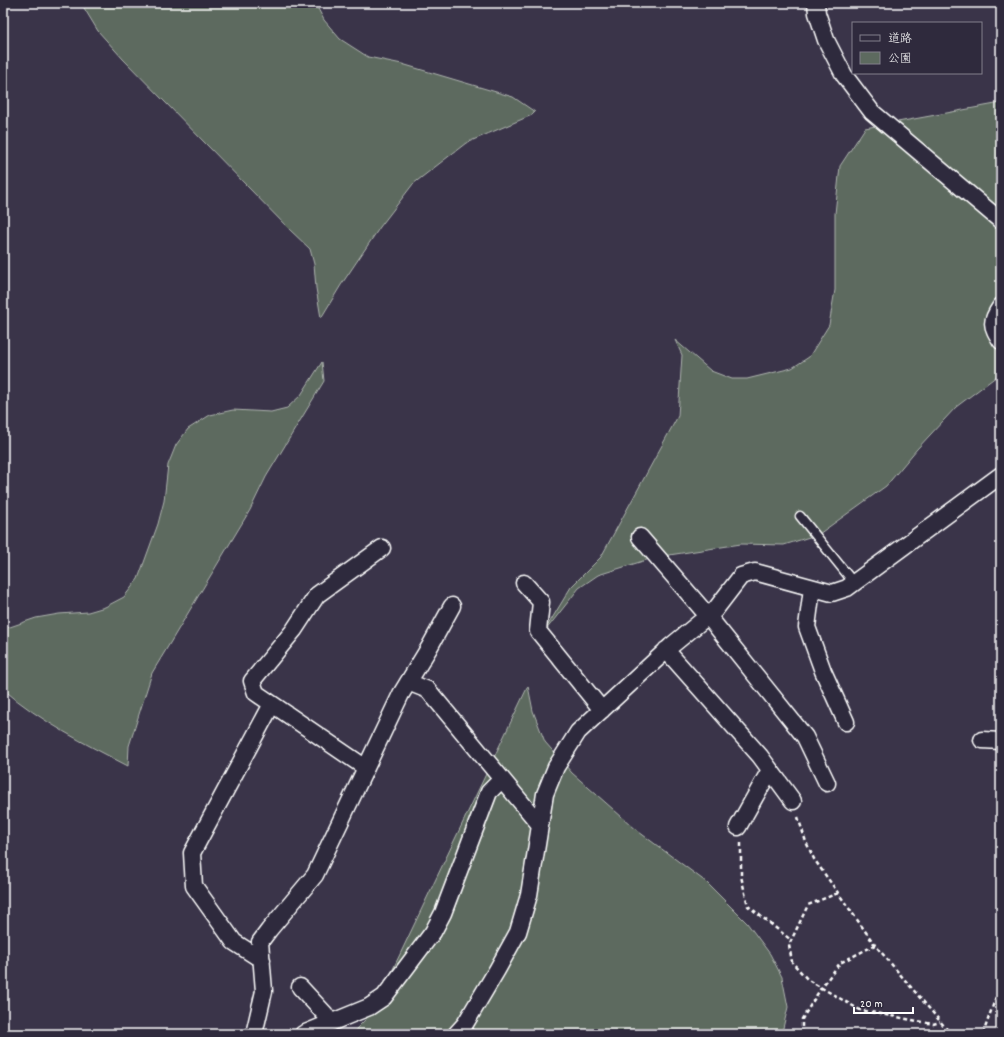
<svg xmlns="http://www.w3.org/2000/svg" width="1004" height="1037" viewBox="0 0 1004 1037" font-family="Dekko,'Klee One',sans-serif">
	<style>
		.green { fill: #5d6a5f; stroke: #aeb4af }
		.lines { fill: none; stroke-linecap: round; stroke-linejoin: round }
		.lane-casing { stroke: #fff; stroke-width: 11 }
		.street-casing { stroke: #fff; stroke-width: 19 }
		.path { stroke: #fff; stroke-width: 2.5; stroke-dasharray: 4 3; stroke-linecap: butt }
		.lane { stroke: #2f2a3d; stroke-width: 8 }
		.street { stroke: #2f2a3d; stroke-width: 16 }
	</style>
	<rect width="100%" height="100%" fill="#3a3449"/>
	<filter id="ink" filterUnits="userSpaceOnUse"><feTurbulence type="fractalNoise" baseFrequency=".025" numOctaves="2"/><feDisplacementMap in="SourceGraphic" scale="8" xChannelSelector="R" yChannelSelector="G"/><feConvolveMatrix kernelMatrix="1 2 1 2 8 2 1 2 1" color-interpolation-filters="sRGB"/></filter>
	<g filter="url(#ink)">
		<path class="green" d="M 81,3 L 315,3 L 324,20 L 340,39 L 368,57 L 402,64 L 513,97 L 535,112 L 532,115 L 466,143 L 413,184 L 380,227 L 341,285 L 321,318 L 316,288 L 314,264 L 310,249 L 289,229 L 123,59 L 98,31 Z
			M 1001,103 L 1001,373 L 956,407 L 917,449 L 886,486 L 819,534 L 784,545 L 741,544 L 656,557 L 598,575 L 579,588 L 542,635 L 571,587 L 601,557 L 678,416 L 682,355 L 675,340 L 711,371 L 732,379 L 747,379 L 792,368 L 809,357 L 829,325 L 835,290 L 835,214 L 840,166 L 865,128 Z
			M 322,362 L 324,381 L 266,477 L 250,510 L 152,673 L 129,746 L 128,766 C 84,743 41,722 3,689 L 3,630 L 7,628 L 36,618 L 59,614 L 88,612 L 105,607 L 124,597 L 138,579 L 158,524 L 164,501 L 168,465 L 176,445 L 188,429 L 210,415 L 233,410 L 271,412 L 287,408 L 301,395 Z
			M 528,686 L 533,711 L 545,742 L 572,773 L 639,832 L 706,882 L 747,923 L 770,954 L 782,977 L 788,1007 L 783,1028 L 779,1034 L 351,1034 L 372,1013 Z"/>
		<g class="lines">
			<g class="lane-casing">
				<path id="lane" d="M 800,516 L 854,583"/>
			</g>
			<g class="street-casing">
				<path id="street" d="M 816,3 L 817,13 L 826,40 L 844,75 L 872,112 L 1001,221
					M 1001,306 C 990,322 991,325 1001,341
					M 640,537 L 708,616 L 805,737 L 827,783
					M 524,583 L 541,602 L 538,631 L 602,710
					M 812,588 L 807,627 L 823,671 L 846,722
					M 666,650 L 760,756 L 793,801
					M 408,682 L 428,690 L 540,825
					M 982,740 L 1001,741
					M 366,768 L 256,693 L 252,681 L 294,630 L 317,595 L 382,548
					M 738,827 L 770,770
					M 262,960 L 234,942 L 194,886 L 192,853 L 272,704
					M 300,987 L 325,1014 L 330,1023
					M 254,1034 L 264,991 L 260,942 L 269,930 L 315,875 L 401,694 L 429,648 L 452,606
					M 303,1034 L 369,1007 L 384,997 L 433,932 L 443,913 L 489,792 L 502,779
					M 456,1034 L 465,1024 L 497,970 L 518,932 L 529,895 L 545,794 L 556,767 L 578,732 L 671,646 L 715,610 L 741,576 L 755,572 L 832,593 L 847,588 L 1001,475"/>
			</g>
			<path class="path" d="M 798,817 L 806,842 L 814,859 L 875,945 L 951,1034
				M 741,843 L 741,876 L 748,906 L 791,940
				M 838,893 L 808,905 L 789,945 L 792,962 L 808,980 L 860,1010 L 933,1024 L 940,1022
				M 802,1034 L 802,1019 L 821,988 L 840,963 L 875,945
				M 983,1034 L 998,991 L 1001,986"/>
			<use href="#lane" class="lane"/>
			<use href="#street" class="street"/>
		</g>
	</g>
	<rect width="1004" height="1037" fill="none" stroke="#2f2a3d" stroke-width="16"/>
	<rect x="8" y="8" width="988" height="1021" fill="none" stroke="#fff" stroke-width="1.5" filter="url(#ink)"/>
	<rect x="852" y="22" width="130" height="52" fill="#2f2a3d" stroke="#827f8b"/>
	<rect x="860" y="35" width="20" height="6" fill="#2f2a3d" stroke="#827f8b"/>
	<text x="888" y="42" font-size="12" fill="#ffffff">道路</text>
	<rect x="860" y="52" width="20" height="12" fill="#5d6a5f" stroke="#827f8b"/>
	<text x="888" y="62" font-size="12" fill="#ffffff">公園</text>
	<path d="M854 1007v6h59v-6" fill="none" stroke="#ffffff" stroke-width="2"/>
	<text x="860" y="1007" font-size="12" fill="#ffffff" stroke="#2f2a3d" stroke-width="3" paint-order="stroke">20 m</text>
</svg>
